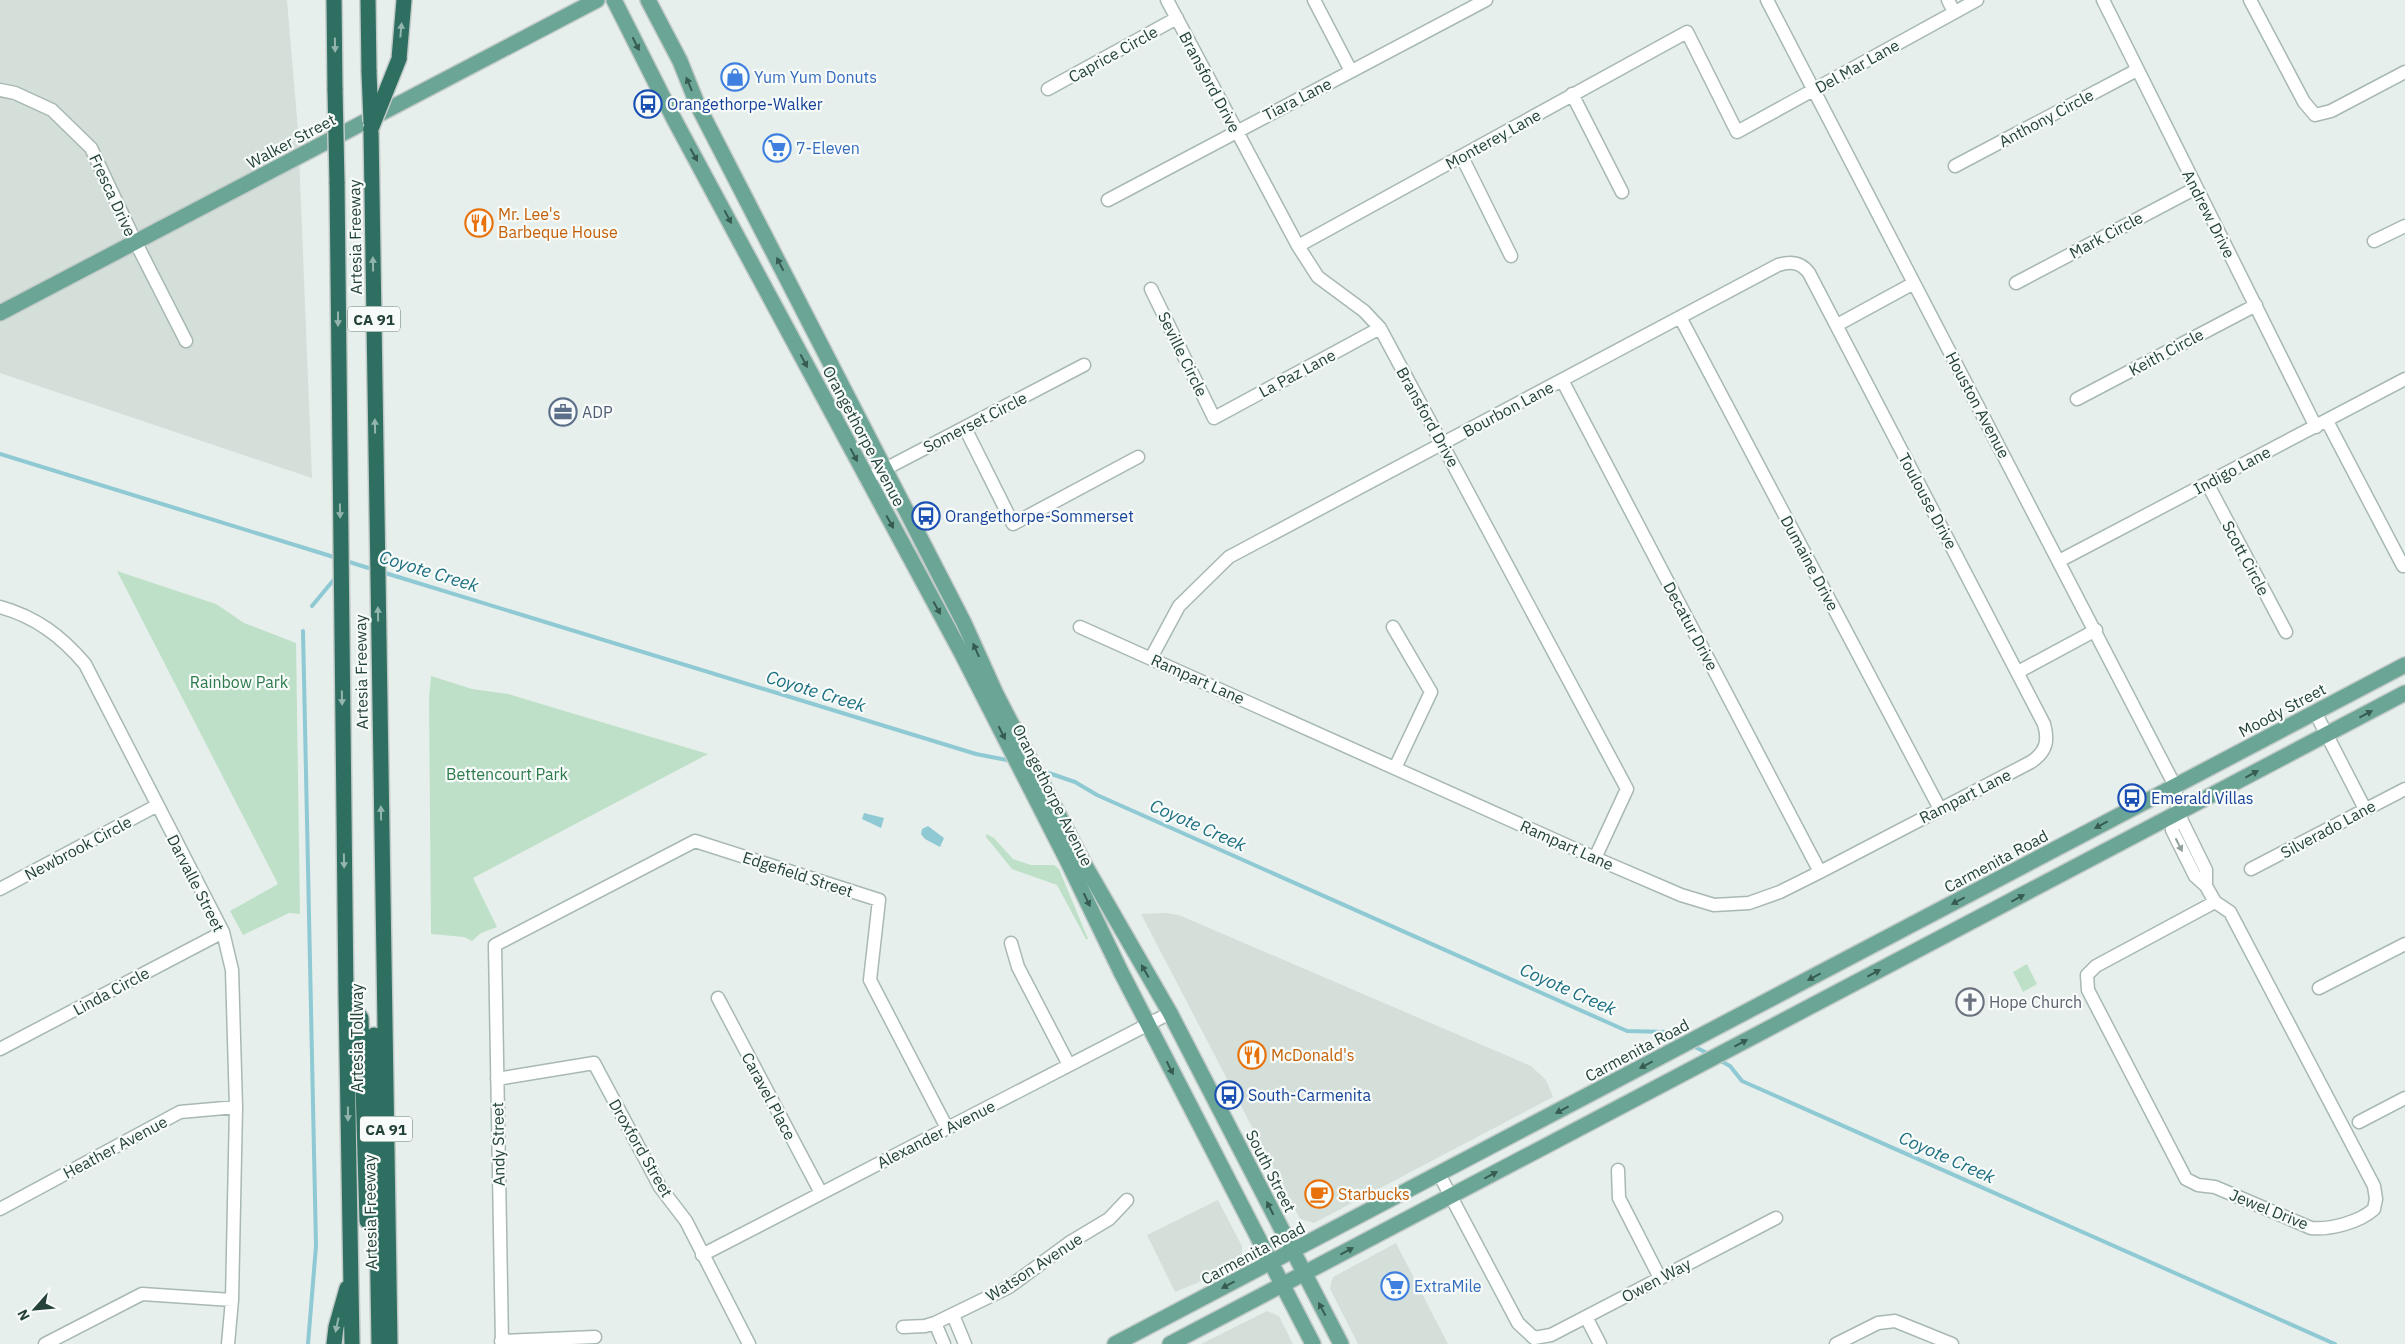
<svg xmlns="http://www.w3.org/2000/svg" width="2405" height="1344" viewBox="0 0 2405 1344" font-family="'IBM Plex Sans',sans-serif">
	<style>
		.built { fill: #d4dfda }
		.green { fill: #bfe0c8 }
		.water { fill: #8ec9d4 }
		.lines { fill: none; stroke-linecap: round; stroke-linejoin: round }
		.stream { stroke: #8ec9d4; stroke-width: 4 }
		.minor-casing { stroke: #a8b8b2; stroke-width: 15 }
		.major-casing { stroke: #c2cac8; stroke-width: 18 }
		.highway-casing { stroke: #c2cac8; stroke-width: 18 }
		.minor { stroke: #fff; stroke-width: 12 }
		.major { stroke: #6aa596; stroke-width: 15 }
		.highway { stroke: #2f6f62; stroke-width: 15 }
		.highway-bridge-casing { stroke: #c2cac8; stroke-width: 18; stroke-linecap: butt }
		.highway-bridge { stroke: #2f6f62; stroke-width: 15 }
		.oneway { fill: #93b5ae }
		.oneway2 { fill: #365b51 }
		.oneway3 { fill: #92a09c }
		.labels { text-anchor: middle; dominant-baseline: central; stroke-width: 4.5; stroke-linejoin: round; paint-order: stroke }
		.shield { fill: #f7fbf9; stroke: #637a73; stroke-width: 1 }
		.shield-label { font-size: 15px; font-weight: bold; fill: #24423a }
		.street-label { font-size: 16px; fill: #24423a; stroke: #f7fbf9 }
		.shop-label { font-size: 16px; fill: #366cbe; stroke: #f7fbf9; text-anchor: start }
		.transit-label { font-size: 16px; fill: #164399; stroke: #f7fbf9; text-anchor: start }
		.food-label { font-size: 16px; fill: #c56008; stroke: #f7fbf9; text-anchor: start }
		.service-label { font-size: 16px; fill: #4e5e75; stroke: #f7fbf9; text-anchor: start }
		.park-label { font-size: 16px; fill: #2d7a4b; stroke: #f7fbf9 }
		.worship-label { font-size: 16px; fill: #5b616d; stroke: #f7fbf9; text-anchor: start }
		.water-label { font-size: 18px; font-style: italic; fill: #1c6f80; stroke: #f7fbf9 }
	</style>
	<rect width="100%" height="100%" fill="#e6efeb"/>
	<path class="built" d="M 0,0 L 287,0 L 298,130 L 312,478 L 0,373 Z
		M 1165,913 L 1179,915 L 1531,1066 L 1546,1080 L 1553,1097 L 1314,1223 L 1300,1219 L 1141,914 Z
		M 1218,1200 L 1242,1246 L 1242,1257 L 1197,1283 L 1175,1292 L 1147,1235 Z
		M 1396,1243 L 1433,1315 L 1448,1344 L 1358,1344 L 1330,1289 L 1331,1283 L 1333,1277 Z
		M 1267,1311 L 1279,1316 L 1293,1344 L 1201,1344 Z"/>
	<path class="green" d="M 117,571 L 216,604 L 244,623 L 296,643 L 300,914 L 289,913 L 243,935 L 230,911 L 278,884 Z
		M 431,676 L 472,689 L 508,694 L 708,754 L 473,878 L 497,927 L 481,933 L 472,941 L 464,937 L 431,934 L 429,697 Z
		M 986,834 L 994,838 L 1013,859 L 1031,865 L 1054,865 L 1059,869 L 1088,939 L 1086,939 L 1057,885 L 1012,869 L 986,837 Z
		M 2027,964 L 2037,984 L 2023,992 L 2013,972 Z"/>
	<path class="water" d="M 864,813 L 884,818 L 881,828 L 862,819 Z
		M 928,826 L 944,838 L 940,847 L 925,839 L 921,834 L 922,829 Z"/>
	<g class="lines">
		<path class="stream" d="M 0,454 L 337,558
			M 346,561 L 375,570
			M 382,572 L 976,754 L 1012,761
			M 312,606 L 336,577
			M 303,631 L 316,1246 L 308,1344
			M 1040,770 L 1075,782 L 1097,795 L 1627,1031 L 1668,1032 L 1683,1040
			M 1693,1046 L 1709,1054
			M 1719,1060 L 1730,1066 L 1742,1081 L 2335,1344"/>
		<g class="minor-casing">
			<path id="minor" d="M 1167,0 L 1298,246 L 1318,277 L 1364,311 L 1380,328 L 1627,789 L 1595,858
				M 1314,0 L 1351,71
				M 1767,0 L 2175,786 L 2178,813 L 2206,870 L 2206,886
				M 1948,0 L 1954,12
				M 2103,0 L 2316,427
				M 2250,0 L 2304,102 L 2315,115 L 2331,111 L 2405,72
				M 1048,89 L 1177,18
				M 0,90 L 15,93 L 52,110 L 91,148 L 136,243 L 186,341
				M 1572,94 L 1622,192
				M 1462,157 L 1511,256
				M 1955,166 L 2137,70
				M 1108,200 L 1486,0
				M 2374,241 L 2405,226
				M 1298,246 L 1687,32 L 1737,132 L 1977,0
				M 2016,283 L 2196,188
				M 1151,289 L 1214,418 L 1380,328
				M 1680,317 L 1940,809
				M 1837,325 L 1914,283
				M 1562,380 L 1820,872
				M 2077,399 L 2256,305
				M 2327,421 L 2403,566
				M 965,428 L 1013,524 L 1138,457
				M 866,479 L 1084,365
				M 2207,483 L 2286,632
				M 2059,561 L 2405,379
				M 0,607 C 36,617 61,636 85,664 L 223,932 L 232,970 L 236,1107 L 232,1300 L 228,1344
				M 1080,627 L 1595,858 L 1681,895 L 1714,905 L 1749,903 L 1780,892 L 1820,872 L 2031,762 C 2046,752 2049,741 2044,724 L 1809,273 C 1801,262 1791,261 1778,265 L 1229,557 L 1179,606 L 1151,658
				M 1393,627 L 1431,692 L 1395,768
				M 2018,672 L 2096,630
				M 2315,712 L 2365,809
				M 2178,813 L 2172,830 L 2195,876 L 2206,886 L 2215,902 L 2230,912 L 2374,1186 L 2376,1199 L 2374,1209 C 2360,1222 2330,1230 2311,1228 L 2215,1187 L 2198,1185 L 2186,1179 L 2088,990 L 2087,975 L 2096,966 L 2215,902
				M 2251,869 L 2405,789
				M 0,889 L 156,806
				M 1011,943 L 1018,967 L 1069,1065
				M 2319,988 L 2405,944
				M 718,998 L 821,1193
				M 0,1049 L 223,932
				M 497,1079 L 594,1063 L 660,1187 L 686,1221 L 749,1344
				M 2359,1122 L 2405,1098
				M 1618,1170 L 1619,1198 L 1660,1278
				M 1439,1174 L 1518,1323 L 1534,1338 L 1551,1335 L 1776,1218
				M 0,1209 L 180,1112 L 236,1107
				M 702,1255 L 1170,1013
				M 953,1315 L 965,1344
				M 1586,1317 L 1600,1344
				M 935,1323 L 944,1344
				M 903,1327 L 925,1326 L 935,1323 L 1009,1287 L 1069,1243 L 1109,1219 L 1127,1200
				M 501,1341 L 595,1337
				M 45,1344 L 142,1294 L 232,1300
				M 502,1344 L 495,945 L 695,841 L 879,900 L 870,980 L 947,1128
				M 1836,1344 L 1878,1323 L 1895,1321 L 1952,1344"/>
		</g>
		<g class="major-casing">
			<path id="major" d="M 614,0 L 675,121 L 962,654 L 1068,862 L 1121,972 L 1313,1344
				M 648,0 L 680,61 L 698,106 L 964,623 L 996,694 L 1083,862 L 1170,1013 L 1341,1344
				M 0,313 L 597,0
				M 1115,1344 L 2405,665
				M 1170,1344 L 2405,693"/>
		</g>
		<g class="highway-casing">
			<path id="highway" d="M 334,0 L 335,90
				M 368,0 L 369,72
				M 399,59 L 404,0
				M 371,129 L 390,1344
				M 337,182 L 346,996 L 352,1344
				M 346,996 L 361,1018 L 367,1221
				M 374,1035 L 379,1344
				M 334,1344 L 336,1327 L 347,1288"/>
		</g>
		<use href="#minor" class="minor"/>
		<use href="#major" class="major"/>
		<use href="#highway" class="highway"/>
		<g class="highway-bridge-casing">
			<path id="highway-bridge" d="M 369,72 L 371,122
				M 335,90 L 337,182
				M 371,129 L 399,59"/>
		</g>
		<use href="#highway-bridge" class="highway-bridge"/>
	</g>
	<defs><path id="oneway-solid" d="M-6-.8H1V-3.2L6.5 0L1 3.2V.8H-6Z" transform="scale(1.25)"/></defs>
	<g class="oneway">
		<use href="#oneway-solid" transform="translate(401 30) rotate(-85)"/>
		<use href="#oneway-solid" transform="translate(335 45) rotate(89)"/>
		<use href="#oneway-solid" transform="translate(373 264) rotate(-91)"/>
		<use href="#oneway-solid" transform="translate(338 319) rotate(90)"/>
		<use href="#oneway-solid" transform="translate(375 426) rotate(-91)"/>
		<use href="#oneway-solid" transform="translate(340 511) rotate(89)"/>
		<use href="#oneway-solid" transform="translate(378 614) rotate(-91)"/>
		<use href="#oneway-solid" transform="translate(342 698) rotate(89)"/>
		<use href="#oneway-solid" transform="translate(381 813) rotate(-91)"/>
		<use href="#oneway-solid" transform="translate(344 861) rotate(89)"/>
		<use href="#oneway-solid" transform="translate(348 1114) rotate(89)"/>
		<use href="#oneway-solid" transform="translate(337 1325) rotate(102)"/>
	</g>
	<g class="oneway2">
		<use href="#oneway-solid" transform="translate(636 44) rotate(63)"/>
		<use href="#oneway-solid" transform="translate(689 84) rotate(-113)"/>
		<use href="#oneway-solid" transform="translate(694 155) rotate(61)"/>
		<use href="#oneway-solid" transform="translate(728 217) rotate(62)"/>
		<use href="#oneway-solid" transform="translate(780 264) rotate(-117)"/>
		<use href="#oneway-solid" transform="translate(804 361) rotate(62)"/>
		<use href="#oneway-solid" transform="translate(854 455) rotate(62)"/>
		<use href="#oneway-solid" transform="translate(890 522) rotate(61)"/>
		<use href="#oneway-solid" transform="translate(937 608) rotate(61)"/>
		<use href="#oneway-solid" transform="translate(976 650) rotate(-114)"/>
		<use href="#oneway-solid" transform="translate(2366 714) rotate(-28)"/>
		<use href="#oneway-solid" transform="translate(1002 733) rotate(63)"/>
		<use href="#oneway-solid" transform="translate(2252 774) rotate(-28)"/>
		<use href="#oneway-solid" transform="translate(2101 825) rotate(152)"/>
		<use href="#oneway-solid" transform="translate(2018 898) rotate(-28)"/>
		<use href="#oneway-solid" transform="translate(1087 900) rotate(64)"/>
		<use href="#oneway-solid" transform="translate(1958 901) rotate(152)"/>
		<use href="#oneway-solid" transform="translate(1145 971) rotate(-120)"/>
		<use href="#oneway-solid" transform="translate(1874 973) rotate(-28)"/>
		<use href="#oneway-solid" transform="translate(1814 977) rotate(152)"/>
		<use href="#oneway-solid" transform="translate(1741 1043) rotate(-28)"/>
		<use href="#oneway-solid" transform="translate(1646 1065) rotate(152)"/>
		<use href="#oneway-solid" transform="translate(1170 1068) rotate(63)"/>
		<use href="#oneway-solid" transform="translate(1562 1110) rotate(152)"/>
		<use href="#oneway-solid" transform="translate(1491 1175) rotate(-28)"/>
		<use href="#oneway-solid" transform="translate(1270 1208) rotate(-117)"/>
		<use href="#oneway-solid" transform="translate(1347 1251) rotate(-28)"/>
		<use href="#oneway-solid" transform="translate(1228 1285) rotate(152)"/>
		<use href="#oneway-solid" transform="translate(1322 1309) rotate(-118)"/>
	</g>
	<use class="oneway3" href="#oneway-solid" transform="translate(2179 845) rotate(63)"/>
	<defs>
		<g id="shop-ring" transform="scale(1.4375)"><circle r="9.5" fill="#f7fbf9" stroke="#3f7fe0" stroke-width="1.5"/><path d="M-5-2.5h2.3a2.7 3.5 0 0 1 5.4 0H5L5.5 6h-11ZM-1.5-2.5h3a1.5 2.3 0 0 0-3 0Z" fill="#3f7fe0"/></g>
		<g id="bus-ring" transform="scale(1.4375)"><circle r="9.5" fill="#f7fbf9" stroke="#1a4fb4" stroke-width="1.5"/><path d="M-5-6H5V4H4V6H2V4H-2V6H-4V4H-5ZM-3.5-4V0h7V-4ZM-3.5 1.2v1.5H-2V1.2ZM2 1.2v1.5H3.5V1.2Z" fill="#1a4fb4"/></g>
		<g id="supermarket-ring" transform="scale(1.4375)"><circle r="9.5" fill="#f7fbf9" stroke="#3f7fe0" stroke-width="1.5"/><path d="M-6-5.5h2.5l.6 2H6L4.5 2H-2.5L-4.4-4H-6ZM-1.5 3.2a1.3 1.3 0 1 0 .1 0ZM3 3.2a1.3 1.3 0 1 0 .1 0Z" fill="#3f7fe0"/></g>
		<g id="restaurant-ring" transform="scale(1.4375)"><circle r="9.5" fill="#f7fbf9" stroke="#e8710a" stroke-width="1.5"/><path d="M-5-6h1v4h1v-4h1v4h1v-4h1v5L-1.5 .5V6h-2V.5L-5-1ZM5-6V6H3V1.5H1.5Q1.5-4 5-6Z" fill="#e8710a"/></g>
		<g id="office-ring" transform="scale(1.4375)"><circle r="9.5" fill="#f7fbf9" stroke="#5c6f8a" stroke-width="1.5"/><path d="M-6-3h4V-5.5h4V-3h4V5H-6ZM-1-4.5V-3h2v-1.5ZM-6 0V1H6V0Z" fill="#5c6f8a"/></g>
		<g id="church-ring" transform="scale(1.4375)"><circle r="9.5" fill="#f7fbf9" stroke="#6b7280" stroke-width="1.5"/><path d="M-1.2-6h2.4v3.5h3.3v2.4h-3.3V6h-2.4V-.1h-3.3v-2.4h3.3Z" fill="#6b7280"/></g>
		<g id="cafe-ring" transform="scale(1.4375)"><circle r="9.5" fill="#f7fbf9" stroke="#e8710a" stroke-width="1.5"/><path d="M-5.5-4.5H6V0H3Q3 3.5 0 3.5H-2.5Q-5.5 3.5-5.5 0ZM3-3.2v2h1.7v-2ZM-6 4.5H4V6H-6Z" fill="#e8710a"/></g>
	</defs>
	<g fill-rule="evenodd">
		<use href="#shop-ring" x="735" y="77"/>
		<use href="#bus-ring" x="648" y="104"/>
		<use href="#supermarket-ring" x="777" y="148"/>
		<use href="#restaurant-ring" x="479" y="223"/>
		<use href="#office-ring" x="563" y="412"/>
		<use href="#bus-ring" x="926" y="516"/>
		<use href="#bus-ring" x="2132" y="798"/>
		<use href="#church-ring" x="1970" y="1002"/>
		<use href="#restaurant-ring" x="1252" y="1055"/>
		<use href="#bus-ring" x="1229" y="1095"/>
		<use href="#cafe-ring" x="1319" y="1194"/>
		<use href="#supermarket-ring" x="1395" y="1286"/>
	</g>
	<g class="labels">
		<g class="shield">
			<rect x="348" y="306.5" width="52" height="25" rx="4"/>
			<rect x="360" y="1116.5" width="52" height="25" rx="4"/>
		</g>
		<g class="shield-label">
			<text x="374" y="319">CA 91</text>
			<text x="386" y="1129">CA 91</text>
		</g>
		<g class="street-label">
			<text transform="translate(1113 54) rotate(-29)">Caprice Circle</text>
			<text transform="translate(1857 66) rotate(-29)">Del Mar Lane</text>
			<text transform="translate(1210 82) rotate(62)">Bransford Drive</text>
			<text transform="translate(1297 99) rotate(-27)">Tiara Lane</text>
			<text transform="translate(2046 118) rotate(-28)">Anthony Circle</text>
			<text transform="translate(1493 139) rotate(-29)">Monterey Lane</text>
			<text transform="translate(291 141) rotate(-28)">Walker Street</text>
			<text transform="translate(113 195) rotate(65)">Fresca Drive</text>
			<text transform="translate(2209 214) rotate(63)">Andrew Drive</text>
			<text transform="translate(2106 235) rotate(-28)">Mark Circle</text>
			<text transform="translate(355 237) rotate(-91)">Artesia Freeway</text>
			<text transform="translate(2166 352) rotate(-28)">Keith Circle</text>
			<text transform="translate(1183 354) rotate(64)">Seville Circle</text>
			<text transform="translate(1297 373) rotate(-28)">La Paz Lane</text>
			<text transform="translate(1978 405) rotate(62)">Houston Avenue</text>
			<text transform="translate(1508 409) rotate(-28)">Bourbon Lane</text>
			<text transform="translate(1428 417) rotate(61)">Bransford Drive</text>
			<text transform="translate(975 422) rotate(-27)">Somerset Circle</text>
			<text transform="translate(864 436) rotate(62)">Orangethorpe Avenue</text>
			<text transform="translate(2232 470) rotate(-28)">Indigo Lane</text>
			<text transform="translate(1928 501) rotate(62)">Toulouse Drive</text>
			<text transform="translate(2246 558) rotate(62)">Scott Circle</text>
			<text transform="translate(1810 563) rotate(62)">Dumaine Drive</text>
			<text transform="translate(1691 626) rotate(62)">Decatur Drive</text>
			<text transform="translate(361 672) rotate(-91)">Artesia Freeway</text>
			<text transform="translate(1198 679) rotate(24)">Rampart Lane</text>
			<text transform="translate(2282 710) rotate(-28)">Moody Street</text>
			<text transform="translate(1053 795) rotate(63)">Orangethorpe Avenue</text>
			<text transform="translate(1965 796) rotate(-27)">Rampart Lane</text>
			<text transform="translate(2328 829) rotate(-28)">Silverado Lane</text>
			<text transform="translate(1567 845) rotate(24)">Rampart Lane</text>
			<text transform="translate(78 848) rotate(-28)">Newbrook Circle</text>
			<text transform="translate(1996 861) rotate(-28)">Carmenita Road</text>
			<text transform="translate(798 874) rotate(18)">Edgefield Street</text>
			<text transform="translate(196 883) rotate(63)">Darvalle Street</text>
			<text transform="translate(111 991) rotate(-28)">Linda Circle</text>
			<text transform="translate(357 1038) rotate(-90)">Artesia Tollway</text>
			<text transform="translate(1637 1050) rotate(-28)">Carmenita Road</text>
			<text transform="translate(769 1096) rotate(62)">Caravel Place</text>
			<text transform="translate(936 1134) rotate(-27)">Alexander Avenue</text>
			<text transform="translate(498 1144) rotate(-91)">Andy Street</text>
			<text transform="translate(115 1147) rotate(-28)">Heather Avenue</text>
			<text transform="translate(641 1148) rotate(60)">Droxford Street</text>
			<text transform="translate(1271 1171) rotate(63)">South Street</text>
			<text transform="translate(2269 1209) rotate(22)">Jewel Drive</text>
			<text transform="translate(370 1212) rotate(-91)">Artesia Freeway</text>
			<text transform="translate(1253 1253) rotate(-28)">Carmenita Road</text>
			<text transform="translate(1034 1267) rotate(-33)">Watson Avenue</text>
			<text transform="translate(1656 1280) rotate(-28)">Owen Way</text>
		</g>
		<g class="shop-label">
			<text x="754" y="77">Yum Yum Donuts</text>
			<text x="796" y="148">7-Eleven</text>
			<text x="1414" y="1286">ExtraMile</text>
		</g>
		<g class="transit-label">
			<text x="667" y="104">Orangethorpe-Walker</text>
			<text x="945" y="516">Orangethorpe-Sommerset</text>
			<text x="2151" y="798">Emerald Villas</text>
			<text x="1248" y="1095">South-Carmenita</text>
		</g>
		<g class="food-label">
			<text x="498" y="214">Mr. Lee's<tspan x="498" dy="18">Barbeque House</tspan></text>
			<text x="1271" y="1055">McDonald's</text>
			<text x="1338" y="1194">Starbucks</text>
		</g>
		<g class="service-label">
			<text x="582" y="412">ADP</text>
		</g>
		<g class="park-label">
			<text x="239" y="682">Rainbow Park</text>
			<text x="507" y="774">Bettencourt Park</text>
		</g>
		<g class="worship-label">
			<text x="1989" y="1002">Hope Church</text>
		</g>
		<g class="water-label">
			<text transform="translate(429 571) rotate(17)">Coyote Creek</text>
			<text transform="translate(816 691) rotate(17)">Coyote Creek</text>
			<text transform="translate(1198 825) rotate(24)">Coyote Creek</text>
			<text transform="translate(1568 989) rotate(24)">Coyote Creek</text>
			<text transform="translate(1947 1157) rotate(24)">Coyote Creek</text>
		</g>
	</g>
	<g transform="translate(35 1309) rotate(243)" stroke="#f7fbf9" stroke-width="4" paint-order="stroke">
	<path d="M0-4L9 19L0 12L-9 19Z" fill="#24423a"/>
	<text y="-8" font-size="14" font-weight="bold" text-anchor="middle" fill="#24423a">N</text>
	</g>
</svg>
